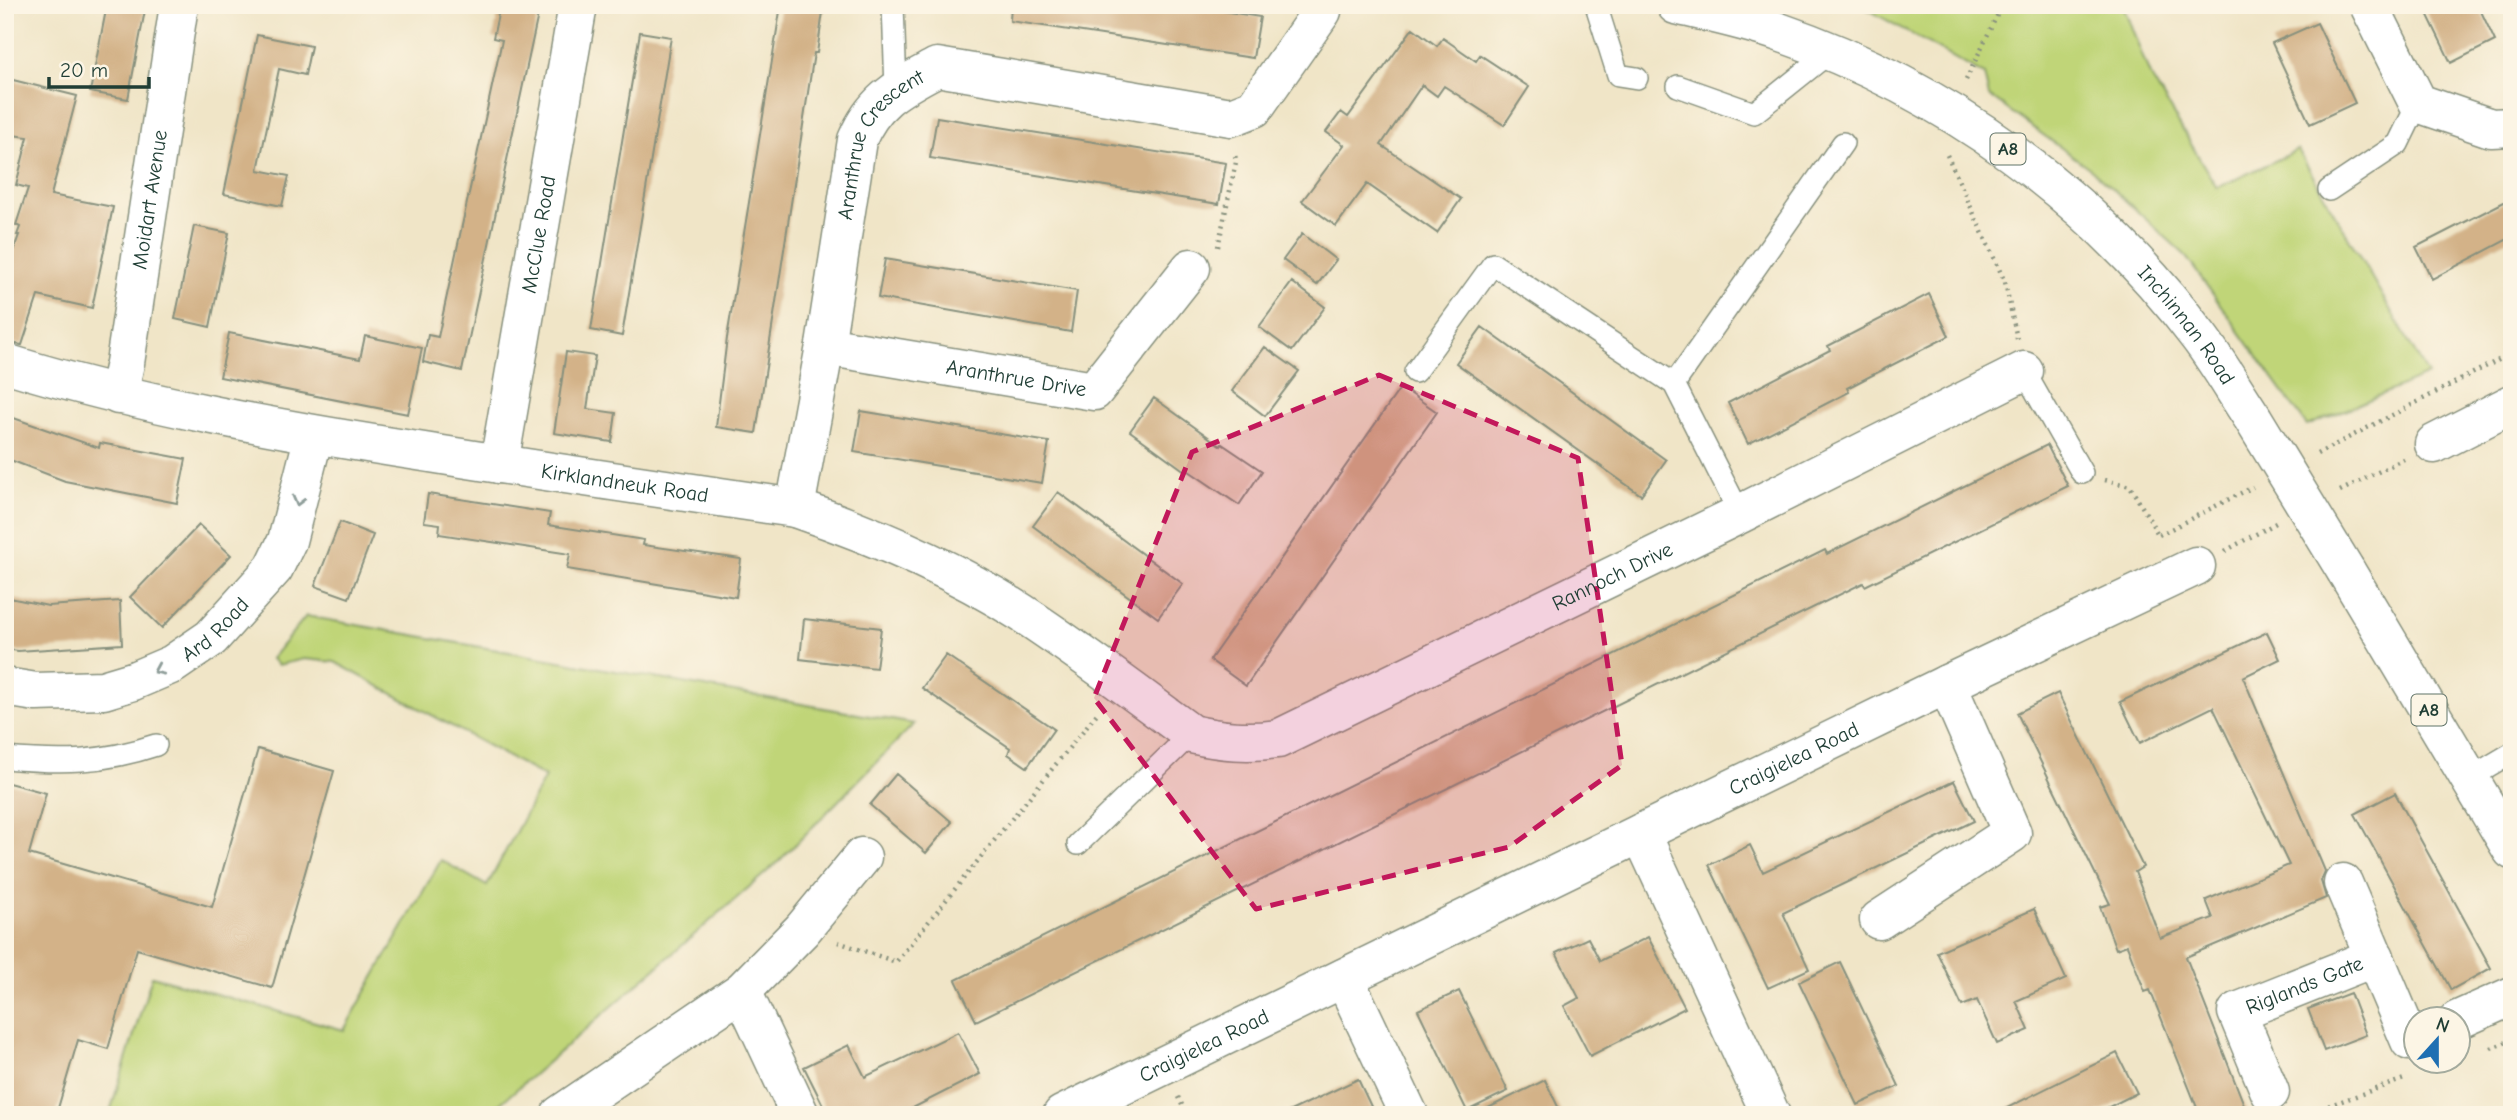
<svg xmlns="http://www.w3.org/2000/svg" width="2517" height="1120" viewBox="0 0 2517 1120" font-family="'Comic Neue',sans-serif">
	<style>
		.green { fill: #c0d578; stroke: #708956; stroke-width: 2 }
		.building { fill: #d3b288 }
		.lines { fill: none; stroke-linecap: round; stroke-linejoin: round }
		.lane-casing { stroke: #88917e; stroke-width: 24 }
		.street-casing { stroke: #88917e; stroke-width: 41 }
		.primary-casing { stroke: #88917e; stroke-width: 41 }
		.path { stroke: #88917e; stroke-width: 4.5; stroke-dasharray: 2 5; stroke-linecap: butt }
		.lane { stroke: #fff; stroke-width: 21 }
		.street { stroke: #fff; stroke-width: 38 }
		.primary { stroke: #fff; stroke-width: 38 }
		.primary-bridge-casing { stroke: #88917e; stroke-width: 41; stroke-linecap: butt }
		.primary-bridge { stroke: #fff; stroke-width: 38 }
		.oneway { stroke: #8f9e9a }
		.marked { fill: #c2185b; fill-opacity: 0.2; stroke: #c2185b; stroke-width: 5; stroke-dasharray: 14 9; stroke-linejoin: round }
		.labels { text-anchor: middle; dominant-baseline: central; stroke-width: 6; stroke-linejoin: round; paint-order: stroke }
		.shield { fill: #fcf5e5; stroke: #617469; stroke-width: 2 }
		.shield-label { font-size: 19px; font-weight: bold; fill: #1f3d34 }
		.street-label { font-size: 21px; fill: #1f3d34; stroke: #fcf5e5 }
	</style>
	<rect width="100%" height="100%" fill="#fcf5e5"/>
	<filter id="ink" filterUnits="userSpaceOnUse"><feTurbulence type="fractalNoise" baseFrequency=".0143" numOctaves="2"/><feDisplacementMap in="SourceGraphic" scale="14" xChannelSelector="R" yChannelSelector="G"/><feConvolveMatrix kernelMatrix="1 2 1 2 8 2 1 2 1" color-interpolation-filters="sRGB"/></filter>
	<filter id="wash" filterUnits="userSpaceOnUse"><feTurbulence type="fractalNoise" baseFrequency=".00686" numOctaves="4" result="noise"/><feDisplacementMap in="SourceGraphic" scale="28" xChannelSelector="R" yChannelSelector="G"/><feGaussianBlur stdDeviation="1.57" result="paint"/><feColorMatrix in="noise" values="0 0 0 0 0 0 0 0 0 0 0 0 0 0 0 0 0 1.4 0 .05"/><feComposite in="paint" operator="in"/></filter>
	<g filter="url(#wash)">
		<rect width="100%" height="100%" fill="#f0e5c7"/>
		<path class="green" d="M 1860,5 L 2123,5 L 2149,73 L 2217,188 L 2298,150 L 2428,375 L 2307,426 L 2184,254 L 2092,170 L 1989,96 L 1984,75 Z
			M 306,616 L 914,724 L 778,862 L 487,1115 L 109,1115 L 152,976 L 344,1030 L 441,860 L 487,886 L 545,777 L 335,662 L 304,659 L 278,665 L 271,659 Z"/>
		<g id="blocks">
			<path class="building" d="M 107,5 L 146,5 L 128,99 L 90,92 Z
				M 500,5 L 540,5 L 462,371 L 423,362 L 428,335 L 438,337 L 502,40 L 493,38 Z
				M 781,5 L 824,5 L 817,53 L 814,53 L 756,433 L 716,427 L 727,338 Z
				M 1011,5 L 1185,5 L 1260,17 L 1253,58 L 1010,21 Z
				M 2423,5 L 2478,5 L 2495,41 L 2451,63 Z
				M 2317,23 L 2355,103 L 2310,124 L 2272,43 Z
				M 1413,28 L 1437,46 L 1443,38 L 1476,61 L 1480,55 L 1529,87 L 1504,125 L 1444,86 L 1437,96 L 1422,85 L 1381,145 L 1461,199 L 1437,233 L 1367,184 L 1336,226 L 1302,201 L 1344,145 L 1326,132 L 1341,112 L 1348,117 Z
				M 640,32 L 671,37 L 622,336 L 591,330 Z
				M 257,35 L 311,46 L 305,75 L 279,69 L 258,170 L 289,176 L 282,206 L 224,194 Z
				M 5,78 L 77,96 L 51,195 L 113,207 L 92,308 L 38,296 L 22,345 L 5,342 L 5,274 L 19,235 L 17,235 L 20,227 L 16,225 L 28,188 L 16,185 L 28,137 L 5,134 Z
				M 937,117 L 1226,163 L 1219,204 L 930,158 Z
				M 2512,198 L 2512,237 L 2432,279 L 2416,247 Z
				M 194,226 L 229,233 L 210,327 L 175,319 Z
				M 1302,234 L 1336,260 L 1317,285 L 1283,260 Z
				M 885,259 L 1077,291 L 1071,332 L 878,298 Z
				M 1292,282 L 1325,307 L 1292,351 L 1259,327 Z
				M 1929,294 L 1949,336 L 1847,388 L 1849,392 L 1748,444 L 1728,403 L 1830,350 L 1828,346 Z
				M 1482,327 L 1666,460 L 1641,495 L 1456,363 Z
				M 229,333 L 360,359 L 365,336 L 422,348 L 408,414 L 220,377 Z
				M 1265,347 L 1299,371 L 1265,416 L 1232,391 Z
				M 566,352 L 595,356 L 587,409 L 616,413 L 612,442 L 554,433 Z
				M 1401,387 L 1437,412 L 1246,686 L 1210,660 Z
				M 1154,398 L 1221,446 L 1222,444 L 1262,471 L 1239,505 L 1186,469 L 1185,471 L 1130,431 Z
				M 861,411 L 1049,442 L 1042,483 L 854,452 Z
				M 5,415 L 99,448 L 100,443 L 186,459 L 177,503 L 65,481 L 5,458 Z
				M 2047,445 L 2068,486 L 1865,586 L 1863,583 L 976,1021 L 956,980 L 1825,550 L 1827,554 Z
				M 1058,492 L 1183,584 L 1158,618 L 1033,526 Z
				M 428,494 L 550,513 L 548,525 L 644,540 L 643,545 L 741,559 L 736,597 L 567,569 L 570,554 L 439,534 L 440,524 L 424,522 Z
				M 340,522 L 373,535 L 349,598 L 315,586 Z
				M 199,525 L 231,555 L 162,628 L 130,597 Z
				M 5,597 L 48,606 L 120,601 L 122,644 L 18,651 L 5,649 Z
				M 804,619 L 881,628 L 876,668 L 800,659 Z
				M 2267,632 L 2280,659 L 2243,677 L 2325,871 L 2321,881 L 2326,898 L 2186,957 L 2248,1115 L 2200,1115 L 2150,990 L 2145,992 L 2127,945 L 2116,949 L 2100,907 L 2110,904 L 2017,713 L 2058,693 L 2143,867 L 2135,872 L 2160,938 L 2213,918 L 2206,900 L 2289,865 L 2213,707 L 2140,743 L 2120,702 Z
				M 946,655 L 1054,729 L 1027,767 L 1008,754 L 1010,748 L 922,688 Z
				M 258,749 L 334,771 L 272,988 L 137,949 L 108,1049 L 78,1040 L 56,1115 L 5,1115 L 5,782 L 46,793 L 29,854 L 212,907 Z
				M 896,774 L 952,822 L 926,853 L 870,805 Z
				M 1954,781 L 1974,821 L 1783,913 L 1809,969 L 1768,988 L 1709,865 L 1750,845 L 1763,872 Z
				M 2395,793 L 2491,968 L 2451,990 L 2355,814 Z
				M 2034,909 L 2066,979 L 2016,1001 L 2029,1030 L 1997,1044 L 1977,1000 L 1962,1006 L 1937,952 Z
				M 1648,937 L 1685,1008 L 1590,1056 L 1564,1006 L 1579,998 L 1556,953 L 1588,938 L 1600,961 Z
				M 1840,962 L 1899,1086 L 1858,1105 L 1799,982 Z
				M 1459,991 L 1508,1091 L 1467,1111 L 1418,1010 Z
				M 2350,993 L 2366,1035 L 2324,1051 L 2308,1009 Z
				M 958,1032 L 980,1074 L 899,1115 L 828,1115 L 804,1067 L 849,1045 L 865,1077 Z
				M 2117,1053 L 2137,1093 L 2093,1115 L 1993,1115 Z
				M 1358,1079 L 1375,1115 L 1282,1115 Z
				M 1545,1080 L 1562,1115 L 1474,1115 Z"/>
		</g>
	</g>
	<g filter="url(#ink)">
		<use href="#blocks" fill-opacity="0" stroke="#88917e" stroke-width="2"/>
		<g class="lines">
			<g class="lane-casing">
				<path id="lane" d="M 893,5 L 896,89
					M 1596,5 L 1618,75 L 1637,78
					M 1678,86 L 1754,113 L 1830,52
					M 2329,190 L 2398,144 L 2418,103
					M 2024,371 L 2082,473
					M 1415,372 L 1493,264 L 1674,384 L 1740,514
					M 1674,384 L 1843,143
					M 5,758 C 61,763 102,763 156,745
					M 2470,778 L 2512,753
					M 1078,844 L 1191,734"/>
			</g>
			<g class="street-casing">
				<g id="street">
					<path d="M 2369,5 L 2418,103 L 2491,128 L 2512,127"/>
					<path id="s1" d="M 825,346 L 1094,391 L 1191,268"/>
					<path id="s2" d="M 5,363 C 142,405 282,430 424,452 C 547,472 671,490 795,508 C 874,535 952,568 1022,613 C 1080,651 1135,693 1191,734 C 1222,741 1247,743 1278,739 L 1740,514 L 2024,371"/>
					<path id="s3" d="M 118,395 L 125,363 L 179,5"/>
					<path d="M 2434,444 L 2512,404"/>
					<path id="s4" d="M 499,464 L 578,5"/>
					<path id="s5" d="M 795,508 L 825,346 L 857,140 C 875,98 899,88 937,67 L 1231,117 L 1254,108 L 1322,11"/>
					<path id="s6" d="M 5,687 L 36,692 L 103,690 L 133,681 L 173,664 L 211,638 L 274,568 L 287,541 L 314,435"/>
					<path d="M 1641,833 L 1771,1115"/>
					<path d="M 2343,883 L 2410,1041 L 2416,1039"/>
					<path d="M 1879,920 L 2012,833 L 1947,684"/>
					<path d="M 1344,978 L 1409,1115"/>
					<path d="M 742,991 L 800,1115"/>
					<path d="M 2458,1020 L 2512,996"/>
					<path id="s7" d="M 2270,1092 L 2237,1012 L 2375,957"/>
					<path d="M 560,1115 L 742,991 L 802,930 L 862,857"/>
					<path id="s8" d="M 1062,1115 L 1947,684 L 2196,566"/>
				</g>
			</g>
			<g class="primary-casing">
				<g id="primary">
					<path id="s9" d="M 1676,5 C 1710,13 1745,20 1779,32 C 1945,89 2093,196 2199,337 C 2218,362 2234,390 2252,417"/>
					<path d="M 2346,571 L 2512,850"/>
				</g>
			</g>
			<path class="path" d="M 1966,80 L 2002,5
				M 1947,155 L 2005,282 L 2017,339
				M 1218,247 L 1236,162 L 1235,153
				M 2317,454 L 2512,353
				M 2105,480 L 2130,486 L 2159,536
				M 2340,491 L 2404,459
				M 2159,535 L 2253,487
				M 2225,551 L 2276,523
				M 838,942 L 896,962 L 1099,711
				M 2491,1048 L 2507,1042 L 2512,1046
				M 2442,1065 L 2455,1060
				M 1178,1097 L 1187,1115
				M 2302,1115 L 2407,1078"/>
			<use href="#lane" class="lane"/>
			<use href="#street" class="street"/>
			<use href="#primary" class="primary"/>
			<g class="primary-bridge-casing">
				<path id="primary-bridge" d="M 2252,417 L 2346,571"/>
			</g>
			<use href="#primary-bridge" class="primary-bridge"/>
		</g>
		<defs><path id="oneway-chevron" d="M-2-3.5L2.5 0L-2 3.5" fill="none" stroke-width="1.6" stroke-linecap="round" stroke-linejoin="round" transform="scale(1.75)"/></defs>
		<g class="oneway">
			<use href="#oneway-chevron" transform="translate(298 501) rotate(105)"/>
			<use href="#oneway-chevron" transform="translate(158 670) rotate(156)"/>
		</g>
	</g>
	<path class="marked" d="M 1379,375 L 1578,458 L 1622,765 L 1509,847 L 1256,909 L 1094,698 L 1192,452 Z"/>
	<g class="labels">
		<g class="shield">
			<rect x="1990.5" y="133.5" width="35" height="31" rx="5"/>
			<rect x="2411.5" y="694.5" width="35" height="31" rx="5"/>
		</g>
		<g class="shield-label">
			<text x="2008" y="149">A8</text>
			<text x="2429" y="710">A8</text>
		</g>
		<g class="street-label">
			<text stroke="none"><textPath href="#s5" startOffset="380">Aranthrue Crescent</textPath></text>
			<text stroke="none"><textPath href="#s3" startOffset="198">Moidart Avenue</textPath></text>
			<text stroke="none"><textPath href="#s4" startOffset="233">McClue Road</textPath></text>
			<text stroke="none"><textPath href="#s9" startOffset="616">Inchinnan Road</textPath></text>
			<text stroke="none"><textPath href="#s1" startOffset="194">Aranthrue Drive</textPath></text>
			<text stroke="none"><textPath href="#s2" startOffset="632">Kirklandneuk Road</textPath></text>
			<text stroke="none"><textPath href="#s2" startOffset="1722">Rannoch Drive</textPath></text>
			<text stroke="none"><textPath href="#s6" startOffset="228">Ard Road</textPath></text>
			<text stroke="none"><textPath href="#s8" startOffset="814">Craigielea Road</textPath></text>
			<text stroke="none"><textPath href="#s7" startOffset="159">Riglands Gate</textPath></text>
			<text stroke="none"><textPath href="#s8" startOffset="158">Craigielea Road</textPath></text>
		</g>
	</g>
	<rect width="2517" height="1120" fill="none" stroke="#fcf5e5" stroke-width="28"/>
	<g transform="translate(2437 1040) rotate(21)"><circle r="33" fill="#fcf5e5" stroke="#a4ab9e" stroke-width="2"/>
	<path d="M0-5L12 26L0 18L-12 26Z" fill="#1f6fb2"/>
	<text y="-10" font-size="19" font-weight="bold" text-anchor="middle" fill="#1f3d34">N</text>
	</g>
	<path d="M49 77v10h100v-10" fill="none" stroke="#1f3d34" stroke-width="3.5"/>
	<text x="60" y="77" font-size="21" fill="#1f3d34" stroke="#fcf5e5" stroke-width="5" paint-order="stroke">20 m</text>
</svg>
